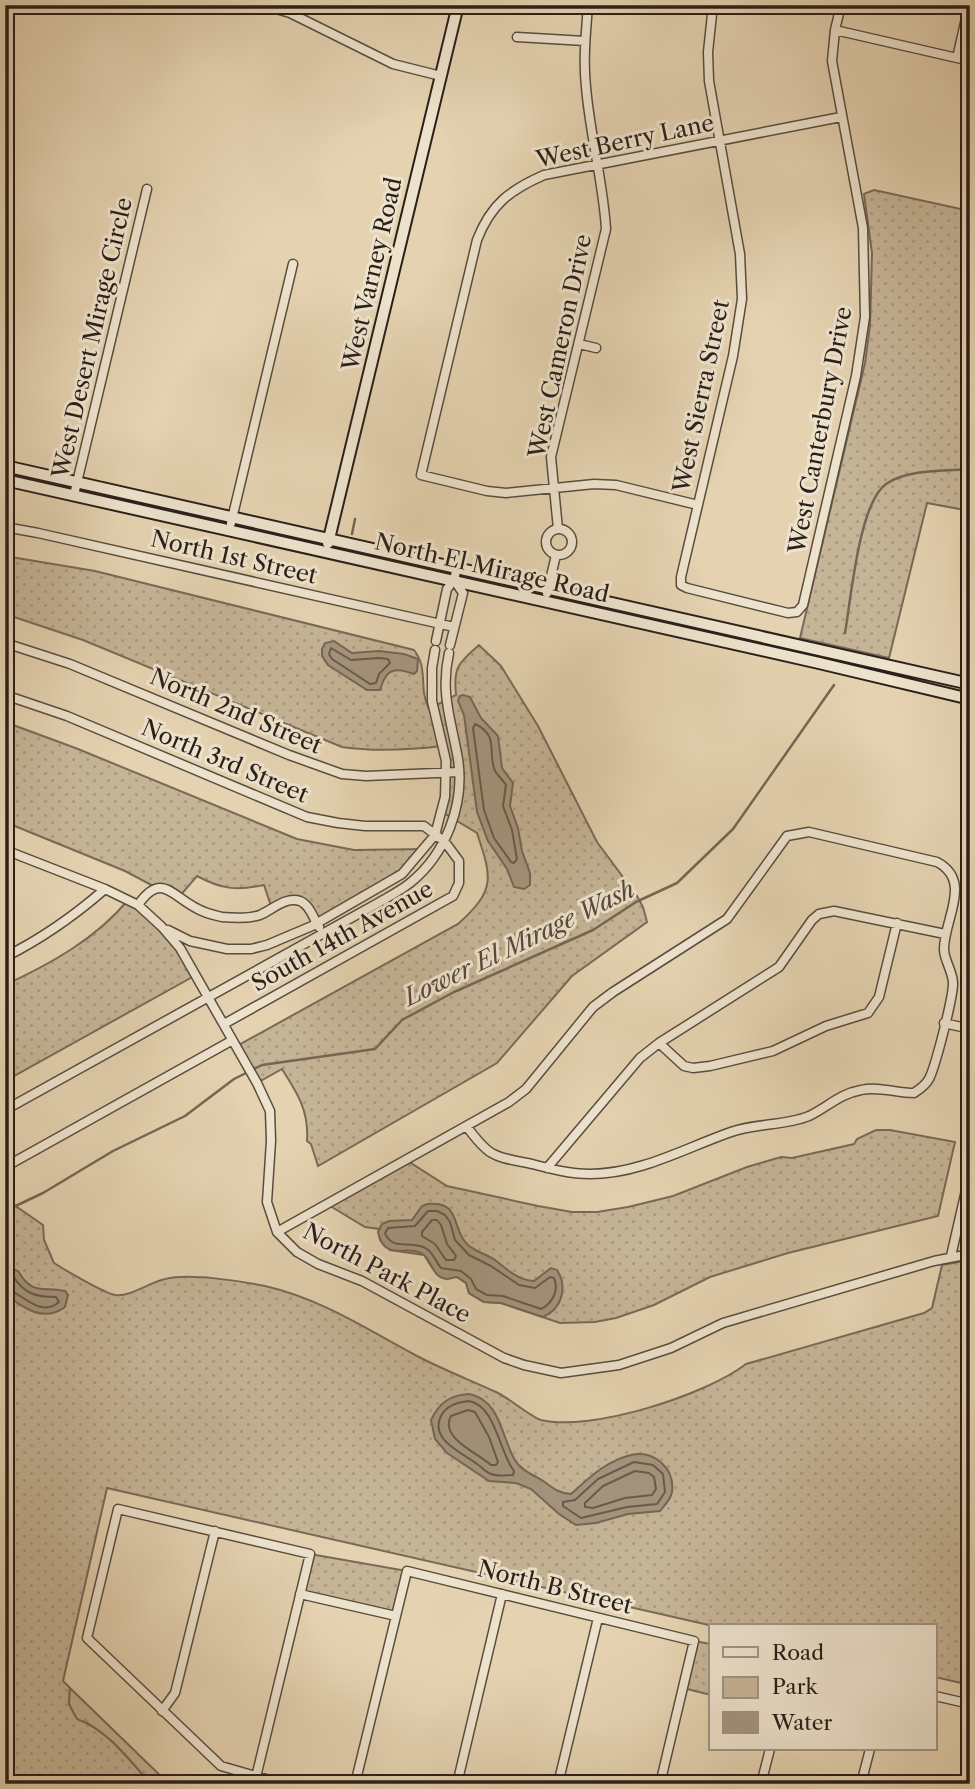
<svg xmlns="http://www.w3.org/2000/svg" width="975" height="1789" viewBox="0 0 975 1789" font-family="'Libre Caslon Text',serif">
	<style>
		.green { fill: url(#green-dots); stroke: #786a58; stroke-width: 2 }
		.forest { fill: url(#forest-firs); stroke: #786a58; stroke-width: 2 }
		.water { fill: #a5957d; stroke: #746655; stroke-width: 2 }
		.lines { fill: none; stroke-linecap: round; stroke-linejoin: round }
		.shore { stroke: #685a4c; stroke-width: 2 }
		.stream { stroke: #746655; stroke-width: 2.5 }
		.street-casing { stroke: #594c40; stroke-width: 11 }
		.secondary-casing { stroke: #2b1f1a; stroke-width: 14 }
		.street { stroke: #ede2cc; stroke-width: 8 }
		.secondary { stroke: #ede2cc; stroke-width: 10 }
		.labels { text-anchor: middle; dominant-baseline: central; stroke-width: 6; stroke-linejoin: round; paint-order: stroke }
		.street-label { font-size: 23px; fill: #2b1f1a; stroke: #ede2cc }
		.water-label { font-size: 24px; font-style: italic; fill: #56483d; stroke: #ede2cc }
	</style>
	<defs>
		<pattern id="green-dots" width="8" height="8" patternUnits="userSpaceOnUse" patternTransform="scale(1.75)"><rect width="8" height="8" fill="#c5b496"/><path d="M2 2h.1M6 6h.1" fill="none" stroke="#a99a81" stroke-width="1.8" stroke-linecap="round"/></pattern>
		<pattern id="forest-firs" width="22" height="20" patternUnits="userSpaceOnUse" patternTransform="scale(1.75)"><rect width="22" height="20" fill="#c5b496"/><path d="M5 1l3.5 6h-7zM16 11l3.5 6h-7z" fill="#a99a81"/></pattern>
	</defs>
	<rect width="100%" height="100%" fill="#e4d2b0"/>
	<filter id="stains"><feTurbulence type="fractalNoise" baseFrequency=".00286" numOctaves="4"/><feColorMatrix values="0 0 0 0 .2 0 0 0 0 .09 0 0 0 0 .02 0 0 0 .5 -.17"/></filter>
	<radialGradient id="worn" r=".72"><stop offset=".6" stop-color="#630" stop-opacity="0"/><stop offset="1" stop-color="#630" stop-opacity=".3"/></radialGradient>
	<path class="green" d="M 874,190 L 970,211 L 970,511 L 927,503 L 889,658 L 800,638 L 865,363 L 870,326 L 872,253 L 864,194 Z
		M 5,556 L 95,571 L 414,650 C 429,669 418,687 429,709 L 456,695 C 453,666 459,663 479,645 L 501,666 L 538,726 L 597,842 L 637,896 L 643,907 L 647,922 L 572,976 L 497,1063 L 318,1166 L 311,1144 L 307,1141 C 309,1111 298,1094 282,1069 L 257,1083 L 235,1047 L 458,924 C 496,890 492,878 477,833 L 442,812 L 442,746 C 409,750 376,752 342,747 L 83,640 L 5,614 Z
		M 5,722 L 78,749 L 297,839 L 354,850 L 424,849 L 402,874 L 316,923 L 297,900 L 272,909 L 264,885 C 236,891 221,889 197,876 L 179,897 L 157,888 L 125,871 L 5,822 Z
		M 128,900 L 162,927 L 196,975 L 5,1081 L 5,985 C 50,964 96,939 128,900 Z
		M 876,1130 L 890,1130 L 955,1142 L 938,1216 L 788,1253 L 710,1277 L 654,1305 L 616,1318 L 595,1322 L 560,1323 L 501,1303 L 484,1302 L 469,1293 L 466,1283 L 457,1277 C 436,1277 436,1274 424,1255 L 390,1250 L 380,1240 L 379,1229 L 365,1227 L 327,1204 L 406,1160 L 447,1186 L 538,1206 L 572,1212 L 597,1212 L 628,1207 L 673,1196 L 747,1167 L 781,1157 L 792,1158 L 854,1144 L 857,1139 Z
		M 7,1200 L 43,1225 L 44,1240 L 54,1263 C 65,1270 104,1293 115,1295 C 131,1297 150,1282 165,1279 C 190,1273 240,1281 265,1286 C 322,1299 368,1330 419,1357 C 444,1370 470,1380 496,1392 C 509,1398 531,1417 541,1420 C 591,1432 706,1395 746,1364 L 924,1313 L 932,1308 L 942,1265 L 970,1260 L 970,1685 L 935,1677 L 935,1626 L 713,1626 L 107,1488 L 63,1681 L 70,1688 L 69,1704 L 77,1718 C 108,1730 129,1760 151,1784 L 5,1784 L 5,1497 L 8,1489 L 5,1465 Z
		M 310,1554 L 407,1571 L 396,1616 L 300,1594 Z
		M 694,1641 L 711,1644 L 711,1695 L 683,1688 Z"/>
	<path class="forest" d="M 70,1688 L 169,1784 L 151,1784 C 129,1760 108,1730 77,1719 L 69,1704 Z"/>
	<path class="water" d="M 334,641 L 352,653 L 379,651 L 404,654 L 418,659 L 417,671 L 414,674 C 405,671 391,666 385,678 C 382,681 382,686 380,690 L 367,690 L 328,665 L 322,656 L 322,649 L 325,643 Z
		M 463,695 L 470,697 L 481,718 L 498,736 L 502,768 L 513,783 L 510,806 L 518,828 L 522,851 L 530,873 L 530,885 L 524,889 L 514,887 L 507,869 L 488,841 L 477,812 L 464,715 L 458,701 L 460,696 Z
		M 427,1204 C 461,1201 451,1226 466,1243 C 474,1252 485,1253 495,1260 C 507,1269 517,1280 534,1281 L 551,1268 L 557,1270 C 568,1287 562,1309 543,1317 L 501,1303 L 484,1302 L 469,1293 L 466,1283 L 457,1277 C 454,1277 450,1279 447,1279 C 433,1278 432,1262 424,1255 C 409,1243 384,1263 378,1232 L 382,1224 L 389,1221 L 412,1220 L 422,1206 Z
		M 10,1268 L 18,1271 C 33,1296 42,1286 65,1291 L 68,1295 L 65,1307 C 44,1323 23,1308 5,1294 L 5,1271 Z
		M 469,1394 C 501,1400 501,1437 515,1460 C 521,1471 536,1476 546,1483 C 554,1489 561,1494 571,1494 C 589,1478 606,1461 631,1455 C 655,1450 675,1469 672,1492 C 671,1499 665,1505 660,1511 L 628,1514 L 596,1523 L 576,1525 L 559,1514 L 531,1489 L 516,1483 L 489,1481 L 447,1453 L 435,1439 L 431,1420 C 439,1403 450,1395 469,1394 Z"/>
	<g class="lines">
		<path class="shore" d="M 331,648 L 351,660 L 379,658 L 388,659 L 390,663 L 379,674 L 376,683 L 370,684 L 332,659 L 329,654 Z
			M 475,724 C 500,736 487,752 495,771 C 498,776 503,780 506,785 L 503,806 L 512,830 L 517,859 L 514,863 L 511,862 L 494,838 L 484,810 L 473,728 Z
			M 428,1211 L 437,1211 L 445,1215 L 450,1222 L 455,1240 L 469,1255 L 491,1266 L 519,1285 L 535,1288 L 550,1277 L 554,1278 C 559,1290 553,1303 541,1309 L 503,1296 L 487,1295 L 476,1289 L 471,1279 L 461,1271 L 441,1268 C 436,1262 433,1253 427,1249 C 413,1239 392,1252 385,1233 L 388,1228 L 415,1226 Z
			M 432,1220 L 437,1220 L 441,1225 L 447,1244 L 456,1256 L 454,1260 L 446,1260 L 435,1244 L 422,1236 L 422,1232 Z
			M 5,1276 L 13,1276 C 24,1294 36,1297 56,1297 L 59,1302 C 39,1319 21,1291 5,1289
			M 469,1401 C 496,1406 499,1452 514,1471 L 513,1475 C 506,1475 498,1477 491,1474 C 485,1472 482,1467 477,1464 C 463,1453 429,1440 441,1416 C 446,1406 458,1402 469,1401 Z
			M 468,1410 L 475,1412 L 489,1437 L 498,1462 L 496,1465 L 491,1465 C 478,1453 439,1438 451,1416 Z
			M 634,1462 L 653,1465 L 663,1474 L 665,1492 L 657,1504 L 627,1507 L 581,1518 L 563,1506 L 563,1502 L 575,1500 L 598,1479 Z
			M 635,1471 L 649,1473 L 654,1477 L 656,1489 L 652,1495 L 625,1498 L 593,1508 L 585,1507 L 585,1503 L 603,1486 Z"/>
		<path class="stream" d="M 352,534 L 355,519
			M 845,633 C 851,599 859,503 886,484 C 908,469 944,471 970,469
			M 254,1069 L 262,1065 L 375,1049 L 402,1020 L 454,992 L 593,930 L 636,902 L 677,883 L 733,829 L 834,685
			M 5,1211 L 43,1193 L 113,1151 L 185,1116 L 234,1079 L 248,1072"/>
		<g class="street-casing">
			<path id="street" d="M 225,5 L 276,9 L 290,13 L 393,64 L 441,76
				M 713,5 L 708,52 L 709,81 L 740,254 L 742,299 L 733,356 L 681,577 L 681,585 L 687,588 L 788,613 L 797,612 L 803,605 L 856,376 L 865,317 L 863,228 L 832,61 L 835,30 L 841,5
				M 835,30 L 970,61
				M 517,37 L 585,41
				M 957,58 L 969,5
				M 579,344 L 596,348
				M 74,495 L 147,189
				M 698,505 L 616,485 L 594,484 L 506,493 L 487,491 L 421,475 L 477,240 C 491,204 510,190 544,175 L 841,117
				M 231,523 L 293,264
				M 5,527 L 38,533 L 454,627
				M546 542a13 13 0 1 1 26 0a13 13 0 1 1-26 0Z
				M 558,529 L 551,457 L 606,229 C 603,181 590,135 586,87 C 583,60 586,32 588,5
				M 547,593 L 556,555
				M 436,641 L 447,589 L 454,580 L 457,567
				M 5,643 L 70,664 L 289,755 L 342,774 L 366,776 L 459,772
				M 450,645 L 463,593 L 454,580
				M 5,695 L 67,716 L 307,817 L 338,823 L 365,826 L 424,826 L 445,842 L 459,861 L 459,883 L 453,896 L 224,1024
				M 5,850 L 105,889 L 138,905 L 162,927 L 180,948 L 257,1083 L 270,1111 L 271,1141 L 267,1202 L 277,1232 L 297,1252 L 318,1264 L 362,1281 L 504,1358 L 524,1365 L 561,1373 L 619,1365 L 671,1348 L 723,1323 L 934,1261 L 970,1254
				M 138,905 C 161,872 171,895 196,908 C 204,913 213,915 222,917 C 233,918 248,919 260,915 C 272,910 286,896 300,901 C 310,905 313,918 319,927
				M 168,930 L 190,941 L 227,949 L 251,949 L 267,945 L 312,926 L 402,874 L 435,835 L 445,797 L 446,761 L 432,701 L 432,668 L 435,650
				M 5,957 C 41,939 74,916 105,889
				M 944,1023 L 970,1029
				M 659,1043 L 684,1066 L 693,1068 L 710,1066 L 773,1051 L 826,1026 L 868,1013 L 879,997 L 897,923
				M 5,1110 L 378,903 C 388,897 400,891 410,883 C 446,854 465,804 458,759 C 451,719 440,693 449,653
				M 5,1167 L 231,1041
				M 547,1168 L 640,1058 L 659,1043 L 779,967 L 812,920 L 819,914 L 834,911 L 945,934
				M 277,1232 L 509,1102 L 526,1089 L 593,1007 L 613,992 L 727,919 L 787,836 L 809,832 L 937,862 C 973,881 944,919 944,949 C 944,961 954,973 953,985 C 952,1001 936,1065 929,1079 C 925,1086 920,1089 914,1093 C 896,1093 879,1086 861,1090 C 839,1094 828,1107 809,1116 C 785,1126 756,1123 731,1132 C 685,1148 640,1174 590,1174 C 570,1174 551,1169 532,1164 C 494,1156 491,1159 467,1127
				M 951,1256 L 970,1173
				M 300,1594 L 396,1616
				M 935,1696 L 970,1704
				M 162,1711 L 175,1693 L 215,1531
				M 256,1777 L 310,1554 L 118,1509 L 87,1638 L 221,1766 L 283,1784
				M 355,1784 L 407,1571 L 694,1641 L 660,1784
				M 457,1784 L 502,1594
				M 558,1784 L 598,1618
				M 761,1784 L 770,1749
				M 861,1784 L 870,1749
				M 963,1784 L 970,1758"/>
		</g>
		<g class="secondary-casing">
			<path id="secondary" d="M 5,466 L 970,684
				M 5,480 L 819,663 L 970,699
				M 328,543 L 458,5"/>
		</g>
		<use href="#street" class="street"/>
		<use href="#secondary" class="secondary"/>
	</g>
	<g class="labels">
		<g class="street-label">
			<text transform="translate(625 141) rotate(-12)">West Berry Lane</text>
			<text transform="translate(372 274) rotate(-77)">West Varney Road</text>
			<text transform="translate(92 338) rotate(-77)">West Desert Mirage Circle</text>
			<text transform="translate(560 346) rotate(-78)">West Cameron Drive</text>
			<text transform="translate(701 396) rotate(-78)">West Sierra Street</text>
			<text transform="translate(820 430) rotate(-79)">West Canterbury Drive</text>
			<text transform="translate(234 557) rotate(13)">North 1st Street</text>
			<text transform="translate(492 568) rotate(13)">North El Mirage Road</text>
			<text transform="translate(236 711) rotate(23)">North 2nd Street</text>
			<text transform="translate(225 761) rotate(23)">North 3rd Street</text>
			<text transform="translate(342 936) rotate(-29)">South 14th Avenue</text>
			<text transform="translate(387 1273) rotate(28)">North Park Place</text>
			<text transform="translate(555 1587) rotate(14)">North B Street</text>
		</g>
		<g class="water-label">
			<text transform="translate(519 943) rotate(-26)">Lower El Mirage Wash</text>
		</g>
	</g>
	<rect width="975" height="1789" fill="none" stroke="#e4d2b0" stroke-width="28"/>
	<rect x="7" y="7" width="961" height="1775" fill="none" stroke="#2b1f1a" stroke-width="3.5"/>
	<rect x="14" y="14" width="947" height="1761" fill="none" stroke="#2b1f1a" stroke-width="2"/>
	<rect x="709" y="1624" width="228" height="126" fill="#ede2cc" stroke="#9f9485" stroke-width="2"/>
	<rect x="723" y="1647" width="35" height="10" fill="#ede2cc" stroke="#9f9485" stroke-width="2"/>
	<text x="772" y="1660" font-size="21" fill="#2b1f1a">Road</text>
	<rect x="723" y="1677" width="35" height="21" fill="#c5b496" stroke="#9f9485" stroke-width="2"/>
	<text x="772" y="1694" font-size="21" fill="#2b1f1a">Park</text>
	<rect x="723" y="1712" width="35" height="21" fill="#a5957d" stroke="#9f9485" stroke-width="2"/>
	<text x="772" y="1730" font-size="21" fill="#2b1f1a">Water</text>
	<rect width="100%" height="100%" filter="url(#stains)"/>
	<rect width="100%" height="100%" fill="url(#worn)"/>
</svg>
